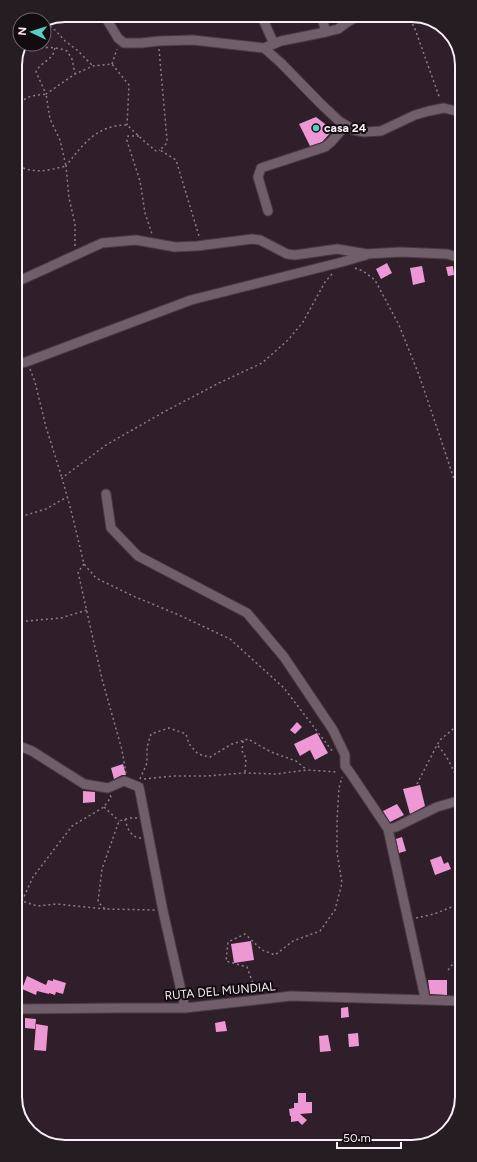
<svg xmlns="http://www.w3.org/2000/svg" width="477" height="1162" viewBox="0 0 477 1162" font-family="Figtree,sans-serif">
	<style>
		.building { fill: #ee97d5 }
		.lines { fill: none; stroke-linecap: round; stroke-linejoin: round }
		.minor-casing { stroke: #483b44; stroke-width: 11 }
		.path { stroke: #8c7f88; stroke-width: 1.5; stroke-dasharray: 2 3; stroke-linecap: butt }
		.minor { stroke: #715e6b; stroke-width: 9 }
		.poi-dot { fill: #56cec4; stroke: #120b10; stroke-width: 1.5 }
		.labels { text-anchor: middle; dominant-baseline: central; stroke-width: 4; stroke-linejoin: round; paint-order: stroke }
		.poi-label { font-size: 12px; font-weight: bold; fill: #faeff6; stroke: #120b10; text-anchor: start }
		.street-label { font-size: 12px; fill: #faeff6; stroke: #120b10 }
		.rim { fill: none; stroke: #faeff6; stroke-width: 2 }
	</style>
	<rect width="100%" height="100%" fill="#2f1f2a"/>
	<path class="building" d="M 316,117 L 333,130 L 322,142 L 310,146 L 299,124 Z
		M 387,263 L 392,273 L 381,279 L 376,269 Z
		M 422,266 L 425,282 L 413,285 L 410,268 Z
		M 453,266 L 454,275 L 448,276 L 446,267 Z
		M 297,722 L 302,727 L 295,734 L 290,730 Z
		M 317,733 L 328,753 L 315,760 L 310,750 L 300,756 L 294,744 Z
		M 123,764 L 126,775 L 122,775 L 114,779 L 111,768 Z
		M 420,785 L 425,806 L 410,814 L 403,789 Z
		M 83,791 L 95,792 L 95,802 L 83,803 Z
		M 397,804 L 404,815 L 390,822 L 383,811 Z
		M 402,837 L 406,851 L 399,853 L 396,839 Z
		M 441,856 L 444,864 L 448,862 L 451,869 L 435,875 L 430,860 Z
		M 251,941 L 254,960 L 234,963 L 231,944 Z
		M 27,976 L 46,985 L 48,980 L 53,981 L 53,979 L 66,983 L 63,994 L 56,992 L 55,995 L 49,993 L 49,994 L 37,991 L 36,995 L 22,989 Z
		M 428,980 L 447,980 L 447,995 L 430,994 Z
		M 348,1007 L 349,1017 L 341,1018 L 341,1008 Z
		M 25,1018 L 36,1019 L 35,1029 L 25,1028 Z
		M 225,1021 L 227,1031 L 216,1032 L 215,1023 Z
		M 36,1024 L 48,1026 L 46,1051 L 34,1050 Z
		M 358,1033 L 359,1046 L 349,1047 L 348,1034 Z
		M 328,1035 L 331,1051 L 320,1052 L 319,1036 Z
		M 298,1093 L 306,1093 L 306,1102 L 312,1102 L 312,1113 L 300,1114 L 307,1120 L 302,1125 L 298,1121 L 291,1122 L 291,1116 L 290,1116 L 289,1109 L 294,1108 L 294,1103 L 298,1103 Z"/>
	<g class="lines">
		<g class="minor-casing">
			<path id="minor" d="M 104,15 L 118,38 L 124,43 L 141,43 L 159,41 L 193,40 L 264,48 L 281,63 L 320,103 L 339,121 L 354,130 L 364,132 L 381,131 L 415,115 L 429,111 L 444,108 L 460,112
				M 261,15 L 274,44
				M 321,15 L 326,32
				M 264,48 L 281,41 L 326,32 L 338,29 L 349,21 L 361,15
				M 268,211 L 258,177 L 261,168 L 325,147 L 331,142 L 346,125
				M 16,282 L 21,280 L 102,243 L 136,240 L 175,247 L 197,246 L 252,239 L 260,240 L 287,254 L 295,255 L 337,249 L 367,254 L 400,252 L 447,254 L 460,258
				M 16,364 L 26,362 L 191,300 L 342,262 L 366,255
				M 106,494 L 111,528 L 138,556 L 247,613 L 284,657 L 333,730 L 345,755 L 345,766 L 351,774 L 388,829 L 424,993 L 425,1000
				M 17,745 L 32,751 L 84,784 L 108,788 L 124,781 L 139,787 L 163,911 L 185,1008
				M 388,829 L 396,827 L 437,807 L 461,800
				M 17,1009 L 122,1008 L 185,1008 L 291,996 L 462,1001"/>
		</g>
		<path class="path" d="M 408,15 L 415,29 L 440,99
			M 46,23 L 56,31 L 65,41 L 77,50 L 93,66
			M 55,48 C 54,50 54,52 53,54 C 48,62 39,64 36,72 L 46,94 L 75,74 L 93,66 L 112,64 L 129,85 L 127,125
			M 159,49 L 167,140 L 166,144 L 160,150 L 176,160 L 199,236
			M 21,50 C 36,48 52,45 67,51 L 72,59 L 75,74
			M 112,64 L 117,49
			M 15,104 L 31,96 L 46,94 L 50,119 L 60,140 L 66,166 C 45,171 36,174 15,165
			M 139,136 L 128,136 L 127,141 L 140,181 L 145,213 L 152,234
			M 75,246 L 75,224 L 69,198 L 66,166 C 83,144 97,125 127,125 L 145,142 L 156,151 L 160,150
			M 355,268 L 363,271 L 375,280 L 399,325 L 419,375 L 438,431 L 461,500
			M 332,274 L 325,282 L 303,322 L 288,340 L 262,363 L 219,383 L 162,413 L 106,445 L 62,478 L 71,510 L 84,564 L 96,578 L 133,596 L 179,615 L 230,639 L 284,688 L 333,752
			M 30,369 L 35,382 L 46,427 L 62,478
			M 16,518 L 46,509 L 67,497
			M 84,564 L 78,572 L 102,679 L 122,750 L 126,773
			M 16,622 L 61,618 L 87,610
			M 461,738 L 461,740
			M 243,741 L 242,751 L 246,758 L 245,773
			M 438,746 C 448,756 455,774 461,787
			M 140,779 L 147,763 L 147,747 L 151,734 L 169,728 L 186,734 L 189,744 L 198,754 L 210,757 L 232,744 L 248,739 L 271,752 L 296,761 L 307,770
			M 144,779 L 174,776 L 206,776 L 245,773 L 276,774 L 307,770 L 338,772
			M 417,784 L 437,745 L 441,739 L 451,731 L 461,721
			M 104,807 L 119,821
			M 137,818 L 130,818 L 119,821 L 102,869 L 98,902 L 105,909 L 155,910
			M 125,819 C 127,828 131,838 141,838
			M 22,901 L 33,877 L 72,826 L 104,807 L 111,797 L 110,795
			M 17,918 L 22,901 L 37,906 L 57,904 L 105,909
			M 416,918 L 434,914 L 462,903
			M 462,921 L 460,923 L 462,929
			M 448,970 L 462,953
			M 256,992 L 247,967 L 226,961 L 228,942 L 245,934 L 262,950 L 275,955 L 293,941 L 320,931 L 335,910 L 342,883 L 337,852 L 337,820 L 339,788 L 342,777"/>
		<use href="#minor" class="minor"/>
	</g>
	<circle class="poi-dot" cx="316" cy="128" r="4"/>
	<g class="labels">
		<g class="poi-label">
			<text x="324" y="128">casa 24</text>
		</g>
		<g class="street-label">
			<text transform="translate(220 991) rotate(-5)">RUTA DEL MUNDIAL</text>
		</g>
	</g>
	<path d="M0 0H477V1162H0ZM65 22H412A43 43 0 0 1 455 65V1097A43 43 0 0 1 412 1140H65A43 43 0 0 1 22 1097V65A43 43 0 0 1 65 22Z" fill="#251d22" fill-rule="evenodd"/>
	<path class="rim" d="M65 22H412A43 43 0 0 1 455 65V1097A43 43 0 0 1 412 1140H65A43 43 0 0 1 22 1097V65A43 43 0 0 1 65 22Z"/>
	<g transform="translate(32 32) rotate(274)"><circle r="19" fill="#120b10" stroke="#6f666c"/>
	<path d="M0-3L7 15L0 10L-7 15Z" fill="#56cec4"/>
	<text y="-6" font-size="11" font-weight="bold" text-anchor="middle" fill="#faeff6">N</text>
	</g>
	<path d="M337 1142v6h64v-6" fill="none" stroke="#faeff6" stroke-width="2"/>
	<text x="343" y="1142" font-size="12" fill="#faeff6" stroke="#120b10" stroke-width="3" paint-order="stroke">50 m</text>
</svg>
